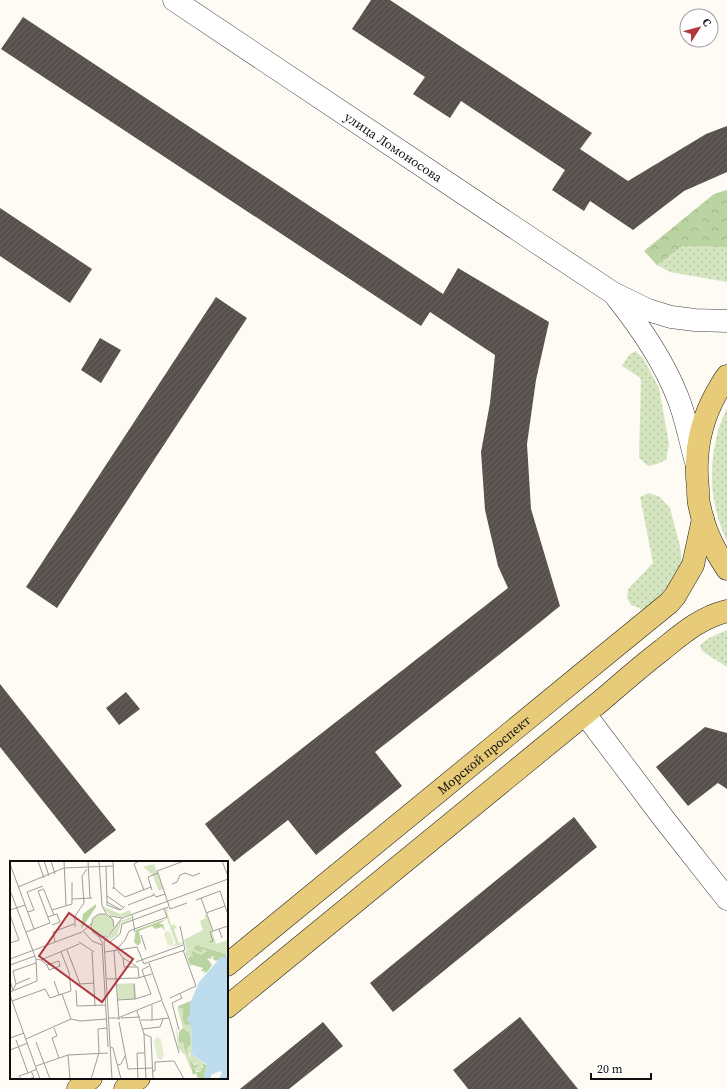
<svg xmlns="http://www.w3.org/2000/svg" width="727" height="1089" viewBox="0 0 727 1089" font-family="'Source Serif 4',serif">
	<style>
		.grass { fill: url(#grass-dots) }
		.forest { fill: url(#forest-crowns) }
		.building { fill: url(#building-hatch) }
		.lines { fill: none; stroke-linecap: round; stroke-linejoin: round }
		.minor-casing { stroke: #424242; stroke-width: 23 }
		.major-casing { stroke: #202020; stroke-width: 23 }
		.minor { stroke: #fff; stroke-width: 22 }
		.major { stroke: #e8cb78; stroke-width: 22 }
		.labels { text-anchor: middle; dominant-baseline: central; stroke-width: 4; stroke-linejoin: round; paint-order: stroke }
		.street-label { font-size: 13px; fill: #0f0f0f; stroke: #fff }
		.inset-road { fill: none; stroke: #9e9d98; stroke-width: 1 }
		.view { fill: #af373f; fill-opacity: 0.15; stroke: #af373f; stroke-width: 2 }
		.inset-edge { fill: none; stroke: #0f0f0f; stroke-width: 2 }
	</style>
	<defs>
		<pattern id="grass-dots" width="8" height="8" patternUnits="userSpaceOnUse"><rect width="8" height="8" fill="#d4e5c0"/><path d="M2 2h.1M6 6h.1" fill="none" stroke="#b5c3a4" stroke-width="1.8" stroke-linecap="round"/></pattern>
		<pattern id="forest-crowns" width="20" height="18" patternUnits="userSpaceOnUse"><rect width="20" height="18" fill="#b9d3a1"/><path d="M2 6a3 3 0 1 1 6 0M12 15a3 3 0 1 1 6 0" fill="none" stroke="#9eb489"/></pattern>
		<pattern id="building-hatch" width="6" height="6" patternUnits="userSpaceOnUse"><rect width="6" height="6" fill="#57504d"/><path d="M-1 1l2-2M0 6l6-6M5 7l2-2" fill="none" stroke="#6a6562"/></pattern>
	</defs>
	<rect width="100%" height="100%" fill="#fdfbf3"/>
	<path class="grass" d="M 683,246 L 727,247 L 727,282 L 670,272 L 657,265 Z
		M 635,351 L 643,358 L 659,388 L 669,444 L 666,460 L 657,464 L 648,466 L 639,458 L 641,380 L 639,377 L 622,366 L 628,356 Z
		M 727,408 L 727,541 C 710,506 708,468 718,431 C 720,423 724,415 727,408 Z
		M 649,493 L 660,497 L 670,508 L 680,546 L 682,563 L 675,584 L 644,610 L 631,605 L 627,598 L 628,589 L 653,563 L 640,497 Z
		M 727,630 L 727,667 L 702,651 L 700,645 L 709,638 Z"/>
	<path class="forest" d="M 727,190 L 727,247 L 683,246 L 657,265 L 644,251 L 714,194 Z"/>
	<path class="building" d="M 371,0 L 390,0 L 592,133 L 580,149 L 628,181 L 706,134 L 727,126 L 727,172 L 684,191 L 633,230 L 590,201 L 584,211 L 552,190 L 565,170 L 461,101 L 450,118 L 413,94 L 425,77 L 352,29 Z
		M 23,17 L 443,294 L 458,268 L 549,322 L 536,380 L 527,444 L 531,509 L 560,606 L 523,636 L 375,752 L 402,786 L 316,855 L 288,820 L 234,862 L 205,824 L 508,588 L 498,566 L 485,510 L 481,452 L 490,403 L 495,355 L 430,312 L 421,326 L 1,49 Z
		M 0,208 L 92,269 L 70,303 L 0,256 Z
		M 216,297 L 247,318 L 57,608 L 26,587 Z
		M 100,338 L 121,350 L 101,383 L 81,370 Z
		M 0,684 L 116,830 L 85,854 L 0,747 Z
		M 126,692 L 140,709 L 119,725 L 106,708 Z
		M 705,727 L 727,733 L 727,789 L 718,783 L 688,806 L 656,767 Z
		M 574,817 L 597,847 L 393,1012 L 370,983 Z
		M 520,1017 L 578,1089 L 468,1089 L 465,1085 L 453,1070 Z
		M 323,1022 L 343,1046 L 289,1089 L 240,1089 Z"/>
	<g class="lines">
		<g class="minor-casing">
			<g id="minor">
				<path id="s1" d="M 174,0 L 539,244 L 613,293 L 648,310 L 671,317 L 695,320 L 727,321"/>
				<path d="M 617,298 C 641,328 664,362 678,398 C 686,418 690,441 696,462"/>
				<path d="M 585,714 L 664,819 L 727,899"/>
			</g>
		</g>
		<g class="major-casing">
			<g id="major">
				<path d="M 727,376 C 723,381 720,387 717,392 C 700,422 694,455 698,489 C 698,495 698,502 700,508 C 704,529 715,551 727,569"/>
				<path id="s2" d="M 227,965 L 615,647 L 669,603 L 675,596 L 693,565 L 703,519"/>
				<path d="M 227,1007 L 602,700 C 622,683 641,666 662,650 C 683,633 700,618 727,611"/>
				<path d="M 78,1089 L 91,1078"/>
				<path d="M 125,1089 L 139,1078"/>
			</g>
		</g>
		<use href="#minor" class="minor"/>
		<use href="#major" class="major"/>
	</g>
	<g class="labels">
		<g class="street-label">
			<text stroke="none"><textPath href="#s1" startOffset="264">улица Ломоносова</textPath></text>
			<text stroke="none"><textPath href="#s2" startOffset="332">Морской проспект</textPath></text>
		</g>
	</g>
	<g transform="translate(10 861)">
		<rect width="218" height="218" fill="#fdfbf3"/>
		<path d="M 144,3 L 153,28 L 149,30 L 142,13 L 133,6 ZM 92,45 L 110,53 L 120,49 L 121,53 L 111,56 L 100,54 ZM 158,47 L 157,51 L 161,64 L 165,64 L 169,73 L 166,67 L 164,68 L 169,83 L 171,81 L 173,83 L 159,86 L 156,89 L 159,86 L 166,83 L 157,58 L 155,48 ZM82 64a11 11 0 1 1 22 0a11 11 0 1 1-22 0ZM 194,54 L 197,54 L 206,83 L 218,79 L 218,91 L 216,93 L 186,84 L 183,88 L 192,92 L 192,88 L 197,90 L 191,94 L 181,89 L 183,96 L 179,95 L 178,97 L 183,104 L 180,105 L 175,92 L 177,89 L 174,79 L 193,69 L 190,60 L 196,57 ZM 121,56 L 122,58 L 111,62 L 107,74 L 96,81 L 110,60 ZM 125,122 L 126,138 L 108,138 L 107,123 ZM 167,146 L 177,148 L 177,162 L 181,163 L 182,193 L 196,204 L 189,207 L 192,210 L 186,210 L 184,206 L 187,207 L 188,203 L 180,202 L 181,209 L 175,194 L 168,187 L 166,165 L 170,181 L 174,181 L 179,196 L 181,194 L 177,188 L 180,185 L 178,171 L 173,167 Z" fill="#d4e5c0"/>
		<path d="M 86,43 L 86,46 L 71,68 L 73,53 ZM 156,58 L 149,63 L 153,63 L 155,70 L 152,66 L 145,68 L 142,65 L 129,70 L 131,81 L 128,85 L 124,81 L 126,69 ZM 186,84 L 216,93 L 216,96 L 206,100 L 203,98 L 204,95 L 201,96 L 202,98 L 197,97 L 202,104 L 197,111 L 193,112 L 195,110 L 191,110 L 193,107 L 180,103 L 178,98 L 180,95 L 183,96 L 181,89 L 191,94 L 197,90 L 192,88 L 192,92 L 183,88 ZM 181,140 L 180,154 L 177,158 L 181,163 L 176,164 L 173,160 L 173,147 L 169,147 L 168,145 ZM 173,167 L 180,173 L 181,183 L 177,188 L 180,196 L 174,187 L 174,182 L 169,181 L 169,171 ZM 181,200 L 184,204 L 188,203 L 187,207 L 184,206 L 186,211 L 192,210 L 189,206 L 193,207 L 193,203 L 197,204 L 194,214 L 196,218 L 188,218 L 186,212 L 183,214 L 180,202 Z" fill="#b9d3a1"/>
		<path d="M 156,70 L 160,71 L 164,81 L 162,85 L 158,84 L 154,74 ZM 147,176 L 151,178 L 154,195 L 151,199 L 147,197 L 144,180 Z" fill="#e4edd0"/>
		<path d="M 218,91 L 218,218 L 209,218 L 212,212 L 210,210 L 201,214 L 201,218 L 196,218 L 194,214 L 197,204 L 182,193 L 181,164 L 177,158 L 180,154 L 180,142 L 189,121 L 211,96 L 216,96 Z" fill="#bdddef"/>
		<path class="inset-road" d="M 28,0 L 34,17M 34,0 L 39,15M 41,0 L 45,13M 54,0 L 56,44M 78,0 L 80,37M 89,0 L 92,45 L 96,52M 129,0 L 124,3 L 134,29M 212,0 L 218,15M 0,3 L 24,68M 96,5 L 97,41 L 111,49 L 115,45M 148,12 L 160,48 L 177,42M 62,21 L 62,38M 162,23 L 167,21 L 170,14 L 175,12 L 183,15 L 190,12M 8,26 L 54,7 L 103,5M 102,27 L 104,27 L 103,0M 104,27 L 115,36 L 141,26M 0,29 L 26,98 L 31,99 L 69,83M 34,29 L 44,54M 142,29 L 138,16 L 148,12 L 147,10 L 174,0M 143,32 L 146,36 L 155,33M 97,35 L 113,46M 191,37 L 203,70 L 209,68M 186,39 L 210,30 L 218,54M 97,41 L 97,44 L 110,49M 118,44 L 144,34M 0,49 L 15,44M 42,49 L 62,43 L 62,38 L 82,37M 18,51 L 24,49 L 17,31 L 33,25M 196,52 L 215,45M 0,54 L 9,79 L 0,82M 122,54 L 123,59 L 158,46M 100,55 L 112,57 L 218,18M 38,56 L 47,53 L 50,61 L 42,64M 65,66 L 65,55 L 74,42 L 72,15 L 77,8M 16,71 L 40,62 L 28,30 L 34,28M 74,71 L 82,80 L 92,84M 131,74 L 136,89M 97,75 L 89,76 L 83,71 L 81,65 L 83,57 L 89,53 L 97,53 L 103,59 L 104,66M 89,76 L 92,81 L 98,186M 212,77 L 209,68 L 218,65M 45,81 L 43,71 L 64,63M 69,81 L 84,91M 100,81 L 110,73 L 112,63 L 123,59 L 125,71M 200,81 L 203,80 L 200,71 L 203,70M 57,89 L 70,123 L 66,123M 108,90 L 113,97 L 114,106 L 128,106 L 129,117M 82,91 L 85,145M 95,91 L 127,86 L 134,103 L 139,101 L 175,89 L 170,65M 113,97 L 126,105M 0,98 L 72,71 L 81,63M 31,99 L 37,104 L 49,100 L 50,105 L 39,109 L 37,104M 126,101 L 173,84M 0,104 L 25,95M 97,118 L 128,117 L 142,113M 0,120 L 3,129 L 6,123 L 3,110 L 26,102M 44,120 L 49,134M 6,123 L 20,117M 70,123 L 84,122M 66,129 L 67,145 L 96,144M 0,131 L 27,120 L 26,98M 52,133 L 61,158M 0,134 L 30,218M 160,137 L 186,125 L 173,89M 125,138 L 141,133 L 132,109 L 139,105M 107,139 L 125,138 L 124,123M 2,140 L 35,128 L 40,137 L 61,130 L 59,111 L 51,91M 152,140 L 159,157M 127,150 L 134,173 L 136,218M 99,157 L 108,157 L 152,139 L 139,102M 111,157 L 130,156M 109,159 L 104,91 L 115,79 L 119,70 L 157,56 L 154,48M 131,159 L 142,159 L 142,144M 142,159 L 159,157 L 169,192M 109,161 L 118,208 L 142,207M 44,167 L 47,175 L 42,177 L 49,197M 132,168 L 150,166 L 153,158M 169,169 L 162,142 L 172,137 L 170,133M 134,173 L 141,176 L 143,218M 0,177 L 14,172M 16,178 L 61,158 L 70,160 L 97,158M 6,179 L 18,212 L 27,208M 26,181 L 40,218M 101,186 L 103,187 L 111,218M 0,189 L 18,182M 58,194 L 60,218M 108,204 L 111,203 L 115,195M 26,205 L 58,194 L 98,192M 142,210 L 145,210 L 145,201 L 164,200 L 174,218M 11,218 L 9,215 L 18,212M 19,218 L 24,216 L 21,210M 81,218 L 89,192 L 88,168 L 97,167M 102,218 L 94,81 L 112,57M 128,218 L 127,192 L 135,192"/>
		<path class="view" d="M 59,52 L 123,98 L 92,141 L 29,95 Z"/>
		<rect width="218" height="218" class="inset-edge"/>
	</g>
	<g transform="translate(699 28) rotate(54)"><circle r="19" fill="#ffffff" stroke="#9f9f9f"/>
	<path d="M0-3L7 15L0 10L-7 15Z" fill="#af373f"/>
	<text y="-6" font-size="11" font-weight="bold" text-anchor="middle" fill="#0f0f0f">С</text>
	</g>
	<path d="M591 1073v6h60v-6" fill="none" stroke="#0f0f0f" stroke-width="2"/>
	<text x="597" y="1073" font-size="12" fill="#0f0f0f" stroke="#ffffff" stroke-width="3" paint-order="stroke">20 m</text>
</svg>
